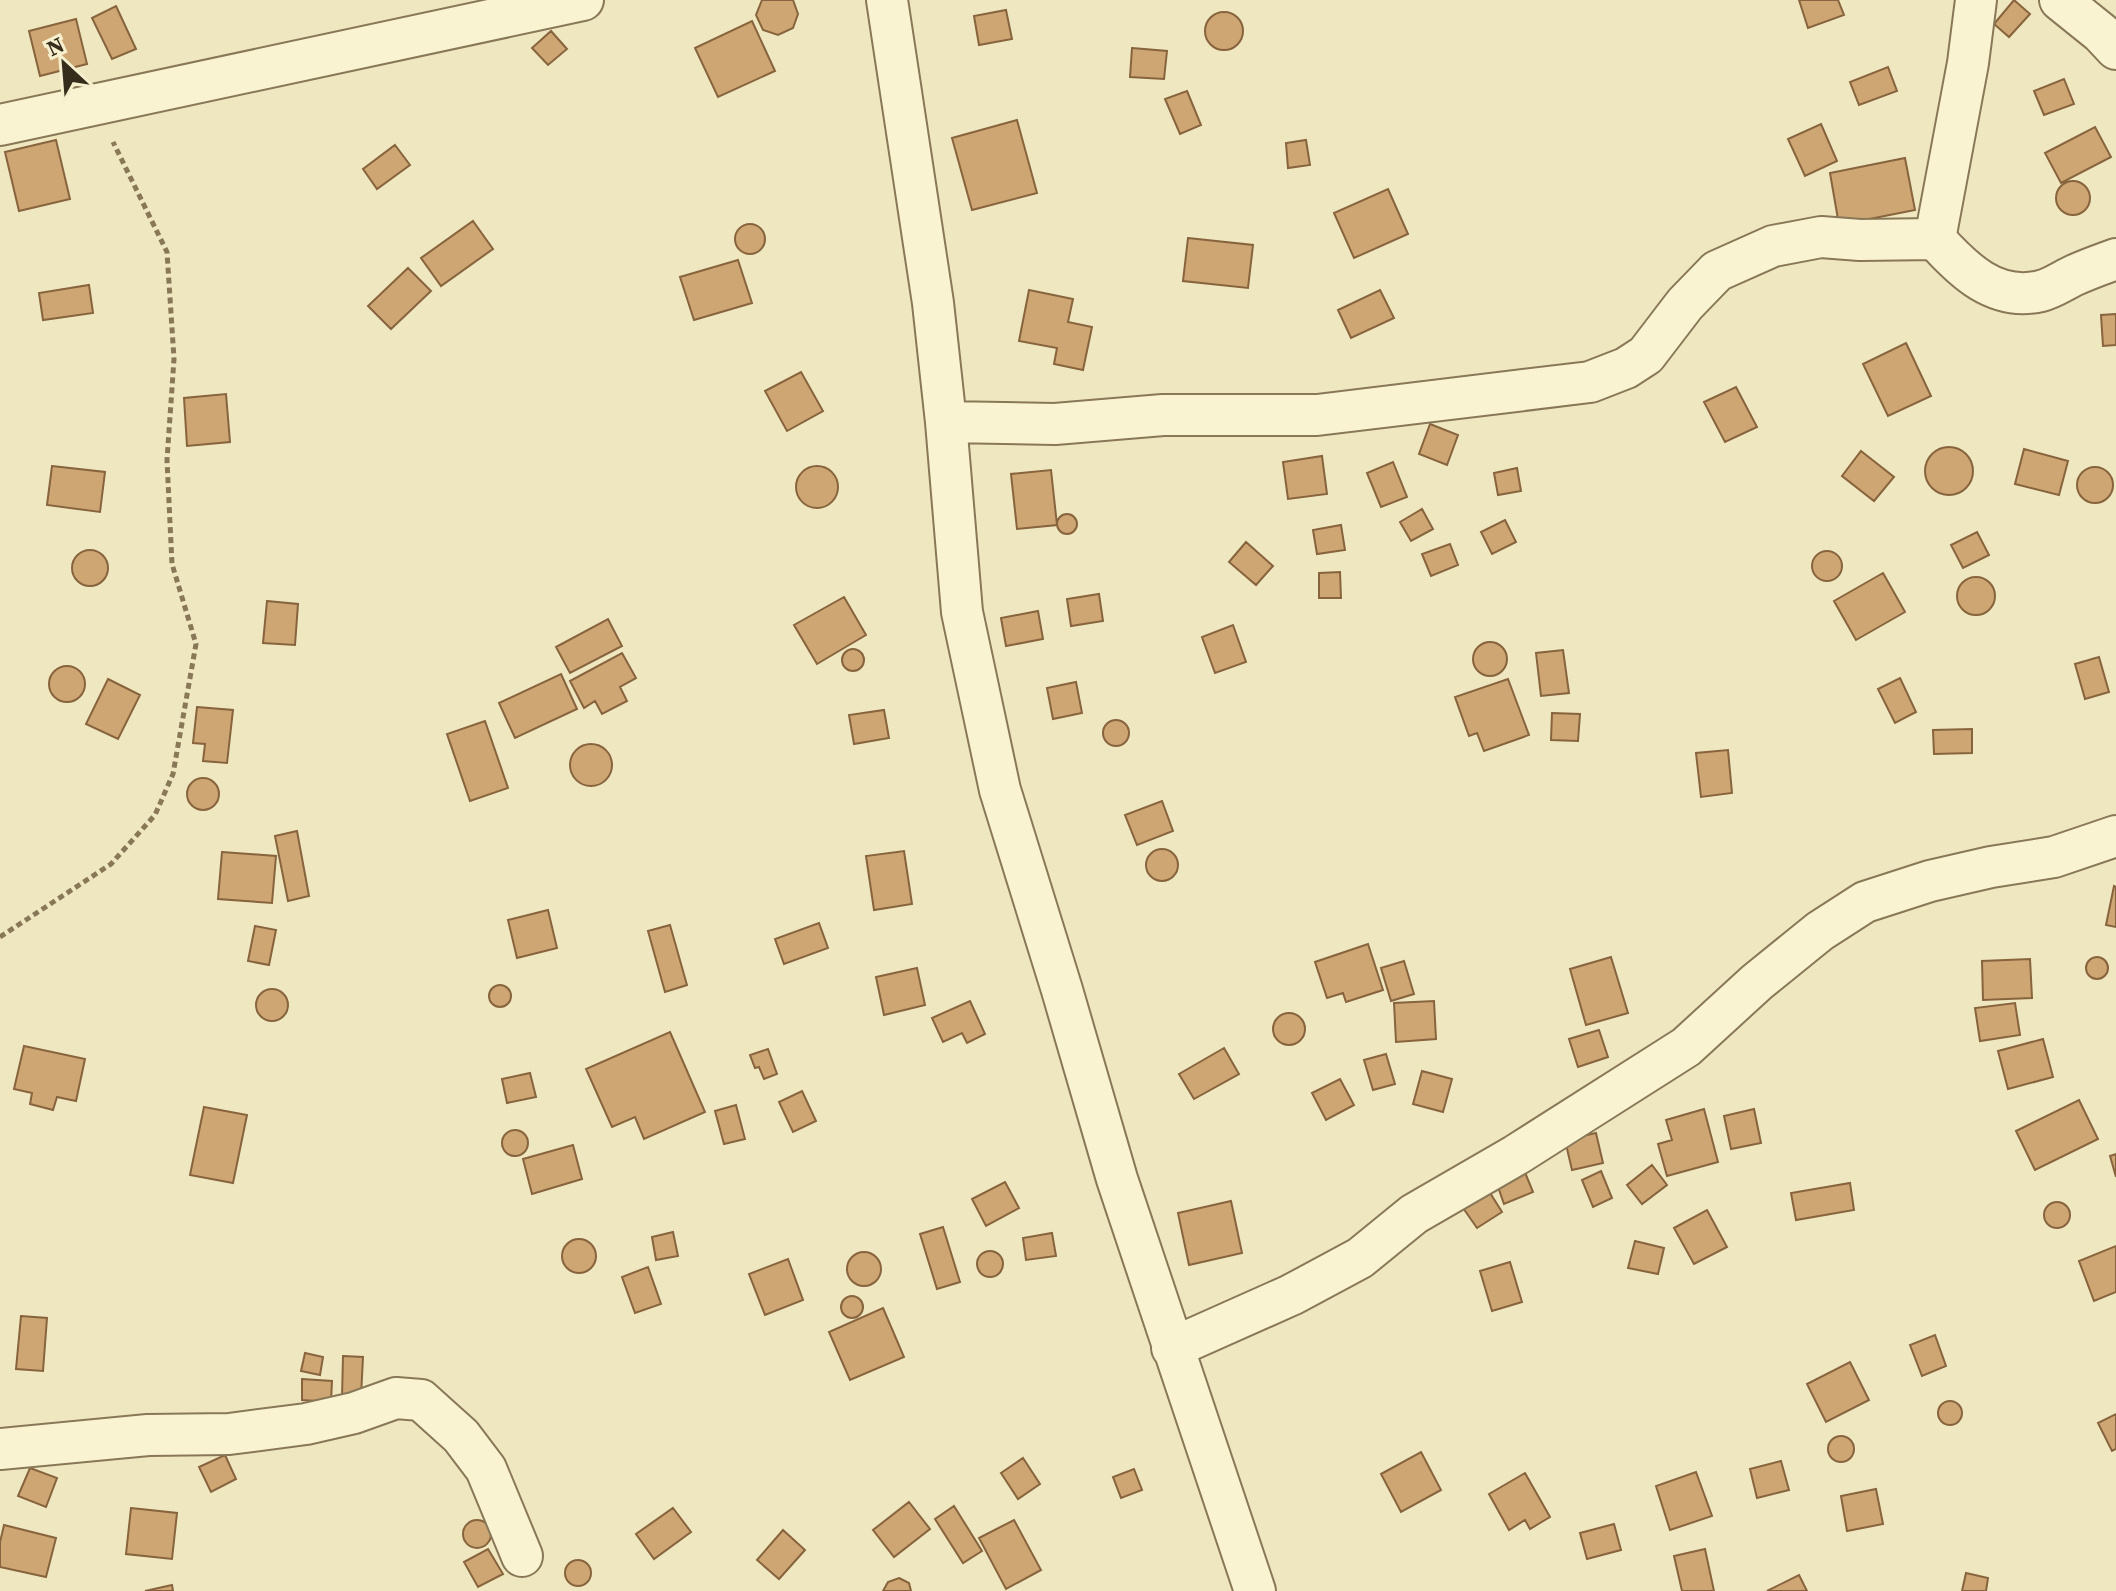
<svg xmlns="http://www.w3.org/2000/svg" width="2116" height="1591" viewBox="0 0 2116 1591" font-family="'Source Serif 4',serif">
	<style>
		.building { fill: #cea674; stroke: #87643d; stroke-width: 2 }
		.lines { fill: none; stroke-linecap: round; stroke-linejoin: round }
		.minor-casing { stroke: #887857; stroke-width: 44 }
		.path { stroke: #887857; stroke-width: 5; stroke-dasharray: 6 4; stroke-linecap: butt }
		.minor { stroke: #f9f3d2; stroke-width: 40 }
	</style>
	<rect width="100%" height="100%" fill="#efe7bf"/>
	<path class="building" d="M 762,0 L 793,0 L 798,14 L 793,28 L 778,35 L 763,30 L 756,15 Z
		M 1799,0 L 1838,0 L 1844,15 L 1808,28 Z
		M 2014,0 L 2030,14 L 2009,37 L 1994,24 Z
		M 116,6 L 136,49 L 112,59 L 92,18 Z
		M 1006,10 L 1012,39 L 979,45 L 974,16 Z
		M1205 31a19 19 0 1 1 38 0a19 19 0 1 1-38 0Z
		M 76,19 L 87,64 L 40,76 L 29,31 Z
		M 752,21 L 775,71 L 718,97 L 695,48 Z
		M 551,31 L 567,49 L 548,65 L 532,48 Z
		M 1132,48 L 1167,51 L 1164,79 L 1130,77 Z
		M 1888,67 L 1897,91 L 1859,105 L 1850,82 Z
		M 2064,79 L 2074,104 L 2044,115 L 2034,91 Z
		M 1187,91 L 1201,125 L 1180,134 L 1165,99 Z
		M 1017,120 L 1037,193 L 972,210 L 952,138 Z
		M 1821,124 L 1837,161 L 1805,176 L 1788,139 Z
		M 2095,127 L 2111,157 L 2061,183 L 2045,153 Z
		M 56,140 L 70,199 L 19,211 L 5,152 Z
		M 1306,140 L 1310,165 L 1288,168 L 1286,143 Z
		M 395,145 L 410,165 L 377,189 L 363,169 Z
		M 1905,158 L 1915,210 L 1839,225 L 1830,173 Z
		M2056 198a17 17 0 1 1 34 0a17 17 0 1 1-34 0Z
		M 1388,189 L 1408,234 L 1354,258 L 1334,213 Z
		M 473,221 L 493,249 L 441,286 L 421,258 Z
		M735 239a15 15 0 1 1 30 0a15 15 0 1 1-30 0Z
		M 1188,238 L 1253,245 L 1248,288 L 1183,281 Z
		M 738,260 L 752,303 L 694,320 L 680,277 Z
		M 408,268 L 431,291 L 391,329 L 368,306 Z
		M 89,285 L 93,313 L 43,320 L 39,293 Z
		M 1029,290 L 1073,299 L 1068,322 L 1092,327 L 1083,370 L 1054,364 L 1057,348 L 1019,341 Z
		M 1380,290 L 1394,318 L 1351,338 L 1338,310 Z
		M 2116,314 L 2116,345 L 2103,346 L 2101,315 Z
		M 1906,343 L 1931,396 L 1888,416 L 1863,364 Z
		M 801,372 L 823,411 L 787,431 L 765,391 Z
		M 1736,387 L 1757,427 L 1725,442 L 1704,402 Z
		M 226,394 L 230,442 L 187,446 L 184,398 Z
		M 1430,424 L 1458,435 L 1447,465 L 1419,454 Z
		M1925 471a24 24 0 1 1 48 0a24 24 0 1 1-48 0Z
		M 2024,449 L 2068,461 L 2059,495 L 2015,484 Z
		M 1861,451 L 1894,477 L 1874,501 L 1842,476 Z
		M 1322,456 L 1327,494 L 1288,499 L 1283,462 Z
		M 1393,462 L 1407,497 L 1381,507 L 1367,473 Z
		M 52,466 L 105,472 L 100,512 L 47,505 Z
		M796 487a21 21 0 1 1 42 0a21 21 0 1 1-42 0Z
		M2077 485a18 18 0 1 1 36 0a18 18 0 1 1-36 0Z
		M 1517,468 L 1521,491 L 1498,495 L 1494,473 Z
		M 1051,470 L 1057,525 L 1017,529 L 1011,474 Z
		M 1422,509 L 1433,529 L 1411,541 L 1400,522 Z
		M1057 524a10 10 0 1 1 20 0a10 10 0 1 1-20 0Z
		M 1505,520 L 1516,542 L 1492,554 L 1481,532 Z
		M 1341,525 L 1345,550 L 1317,554 L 1313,530 Z
		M 1977,532 L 1989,555 L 1963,568 L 1951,545 Z
		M 1246,542 L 1273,566 L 1256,585 L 1229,562 Z
		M 1450,544 L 1458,565 L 1431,576 L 1422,554 Z
		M72 568a18 18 0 1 1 36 0a18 18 0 1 1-36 0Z
		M1812 566a15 15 0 1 1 30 0a15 15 0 1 1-30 0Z
		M 1340,572 L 1341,598 L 1319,598 L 1319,573 Z
		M 1883,573 L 1905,612 L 1856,640 L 1834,601 Z
		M1957 596a19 19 0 1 1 38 0a19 19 0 1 1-38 0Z
		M 1099,594 L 1103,621 L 1071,626 L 1067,599 Z
		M 844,597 L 866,635 L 817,664 L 794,625 Z
		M 267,601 L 298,604 L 295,645 L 263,643 Z
		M 1038,611 L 1043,639 L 1006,646 L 1001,618 Z
		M 608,619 L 622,646 L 570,673 L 556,647 Z
		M 1233,625 L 1246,662 L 1215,673 L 1202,637 Z
		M1473 659a17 17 0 1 1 34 0a17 17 0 1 1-34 0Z
		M842 660a11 11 0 1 1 22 0a11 11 0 1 1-22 0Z
		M 1563,650 L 1569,693 L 1541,696 L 1536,653 Z
		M 622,653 L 636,678 L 620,687 L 627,701 L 602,714 L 595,701 L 584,708 L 570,681 Z
		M 2099,657 L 2109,692 L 2085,699 L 2075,664 Z
		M49 684a18 18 0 1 1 36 0a18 18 0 1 1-36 0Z
		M 561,674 L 577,709 L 515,738 L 499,703 Z
		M 1900,678 L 1916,712 L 1895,723 L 1878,689 Z
		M 108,679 L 140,695 L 118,739 L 86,724 Z
		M 1508,679 L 1529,735 L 1484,751 L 1477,733 L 1469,736 L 1455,697 Z
		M 1076,682 L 1082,713 L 1053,719 L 1047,688 Z
		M 197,707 L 233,710 L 227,763 L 203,761 L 205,744 L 193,743 Z
		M 884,710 L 889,738 L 854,744 L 849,715 Z
		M 1552,713 L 1580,714 L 1578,741 L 1551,740 Z
		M1103 733a13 13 0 1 1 26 0a13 13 0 1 1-26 0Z
		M 485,721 L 508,788 L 470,801 L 447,734 Z
		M 1972,729 L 1972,753 L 1934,754 L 1933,730 Z
		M570 765a21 21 0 1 1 42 0a21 21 0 1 1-42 0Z
		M 1728,750 L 1732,793 L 1701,797 L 1696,753 Z
		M187 794a16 16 0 1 1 32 0a16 16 0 1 1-32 0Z
		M 1162,801 L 1173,831 L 1137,845 L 1125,815 Z
		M 297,831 L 309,896 L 288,901 L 275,836 Z
		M1146 865a16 16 0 1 1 32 0a16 16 0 1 1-32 0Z
		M 904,851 L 912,904 L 874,910 L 866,856 Z
		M 222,852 L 276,856 L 272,903 L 218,899 Z
		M 2114,886 L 2116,887 L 2116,927 L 2106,925 Z
		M 548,910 L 557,948 L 517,958 L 508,920 Z
		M 819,923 L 828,948 L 784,964 L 775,939 Z
		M 670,925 L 687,985 L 665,992 L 648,931 Z
		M 255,926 L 276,930 L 269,965 L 248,961 Z
		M 1368,944 L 1383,990 L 1346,1002 L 1343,993 L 1327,998 L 1315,962 Z
		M 1611,957 L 1628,1013 L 1586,1025 L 1570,969 Z
		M2086 968a11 11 0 1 1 22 0a11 11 0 1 1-22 0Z
		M 2030,959 L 2032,998 L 1983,1000 L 1982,961 Z
		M 1404,961 L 1414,994 L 1391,1001 L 1381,968 Z
		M 917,968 L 925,1005 L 884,1015 L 876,977 Z
		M489 996a11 11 0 1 1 22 0a11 11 0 1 1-22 0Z
		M256 1005a16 16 0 1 1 32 0a16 16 0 1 1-32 0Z
		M 970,1001 L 985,1034 L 967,1043 L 962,1033 L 943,1042 L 932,1018 Z
		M 1434,1001 L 1436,1039 L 1396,1042 L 1394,1003 Z
		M 2015,1003 L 2020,1035 L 1980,1041 L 1975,1008 Z
		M1273 1029a16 16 0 1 1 32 0a16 16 0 1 1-32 0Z
		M 1599,1030 L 1608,1057 L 1578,1067 L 1569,1039 Z
		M 670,1032 L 705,1112 L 644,1139 L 635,1117 L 612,1127 L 586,1069 Z
		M 2043,1039 L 2053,1077 L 2008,1089 L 1998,1051 Z
		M 24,1046 L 85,1059 L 76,1101 L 57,1097 L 53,1110 L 30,1104 L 32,1093 L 14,1089 Z
		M 1224,1048 L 1239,1074 L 1194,1099 L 1179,1074 Z
		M 768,1049 L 777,1074 L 764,1079 L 759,1067 L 755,1068 L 750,1055 Z
		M 1386,1054 L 1395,1084 L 1373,1090 L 1364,1060 Z
		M 1422,1071 L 1452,1079 L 1443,1112 L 1413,1104 Z
		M 530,1073 L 536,1097 L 507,1103 L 502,1079 Z
		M 1340,1079 L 1354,1105 L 1326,1120 L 1312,1093 Z
		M 802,1091 L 816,1121 L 793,1132 L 779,1102 Z
		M 2079,1100 L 2098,1139 L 2035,1170 L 2016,1131 Z
		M 736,1105 L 745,1139 L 724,1144 L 715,1111 Z
		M 204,1107 L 247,1115 L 233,1183 L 190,1175 Z
		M 1704,1109 L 1718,1162 L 1667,1176 L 1658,1144 L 1672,1140 L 1666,1120 Z
		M 1754,1109 L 1761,1143 L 1731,1149 L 1724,1116 Z
		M502 1143a13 13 0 1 1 26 0a13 13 0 1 1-26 0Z
		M 1596,1133 L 1603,1163 L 1572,1170 L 1565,1140 Z
		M 573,1145 L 582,1179 L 532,1194 L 523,1159 Z
		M 2116,1154 L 2116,1177 L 2110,1156 Z
		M 1652,1165 L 1667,1185 L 1642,1204 L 1627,1185 Z
		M 1524,1170 L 1533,1192 L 1504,1204 L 1496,1181 Z
		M 1601,1171 L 1612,1198 L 1593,1207 L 1582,1180 Z
		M 1005,1182 L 1019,1208 L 986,1226 L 972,1199 Z
		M 1850,1183 L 1854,1210 L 1796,1220 L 1791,1193 Z
		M 1487,1188 L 1502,1212 L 1477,1228 L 1461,1205 Z
		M 1231,1201 L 1242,1253 L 1189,1265 L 1178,1213 Z
		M2044 1215a13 13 0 1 1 26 0a13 13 0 1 1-26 0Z
		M 1707,1210 L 1727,1247 L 1694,1264 L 1674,1228 Z
		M 943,1227 L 960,1282 L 937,1289 L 920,1234 Z
		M 673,1232 L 678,1256 L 656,1260 L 652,1237 Z
		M 1052,1233 L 1056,1256 L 1026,1260 L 1023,1238 Z
		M562 1256a17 17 0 1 1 34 0a17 17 0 1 1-34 0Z
		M 1635,1241 L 1664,1248 L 1658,1274 L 1628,1268 Z
		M 2116,1246 L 2116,1292 L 2094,1301 L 2079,1261 Z
		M977 1264a13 13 0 1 1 26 0a13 13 0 1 1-26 0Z
		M847 1269a17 17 0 1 1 34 0a17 17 0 1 1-34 0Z
		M 788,1259 L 803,1300 L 765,1315 L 749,1274 Z
		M 1510,1262 L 1522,1302 L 1492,1311 L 1480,1271 Z
		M 648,1267 L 661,1304 L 635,1313 L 622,1277 Z
		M841 1307a11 11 0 1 1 22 0a11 11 0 1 1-22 0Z
		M 883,1308 L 904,1357 L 850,1380 L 829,1332 Z
		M 21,1316 L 47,1318 L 43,1371 L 16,1369 Z
		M 1935,1335 L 1946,1366 L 1922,1376 L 1910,1345 Z
		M 305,1353 L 323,1357 L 320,1375 L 301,1371 Z
		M 343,1356 L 363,1357 L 361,1397 L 342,1397 Z
		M 1850,1362 L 1869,1400 L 1826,1422 L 1807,1384 Z
		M 302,1379 L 332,1381 L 331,1402 L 302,1400 Z
		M1938 1413a12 12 0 1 1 24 0a12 12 0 1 1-24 0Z
		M 2116,1414 L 2116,1449 L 2112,1451 L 2098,1423 Z
		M1828 1449a13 13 0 1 1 26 0a13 13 0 1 1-26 0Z
		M 1421,1452 L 1441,1490 L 1401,1512 L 1381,1474 Z
		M 225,1455 L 236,1479 L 211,1492 L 199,1467 Z
		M 1023,1458 L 1040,1484 L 1018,1499 L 1001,1473 Z
		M 1781,1461 L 1789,1490 L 1757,1498 L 1750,1469 Z
		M 30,1468 L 57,1478 L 46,1507 L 18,1496 Z
		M 1134,1469 L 1142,1490 L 1121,1498 L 1113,1477 Z
		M 1696,1472 L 1712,1516 L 1670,1530 L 1656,1486 Z
		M 1525,1473 L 1550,1517 L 1530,1529 L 1525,1520 L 1509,1530 L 1489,1494 Z
		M 1876,1489 L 1883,1524 L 1847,1531 L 1841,1496 Z
		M 909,1502 L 930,1529 L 894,1557 L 873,1530 Z
		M 954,1506 L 982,1551 L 963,1563 L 935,1519 Z
		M 131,1508 L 177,1513 L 172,1559 L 126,1554 Z
		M 673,1508 L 691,1532 L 654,1559 L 636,1534 Z
		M 1014,1520 L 1041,1570 L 1006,1589 L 979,1538 Z
		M463 1534a14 14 0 1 1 28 0a14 14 0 1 1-28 0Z
		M 1614,1524 L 1621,1550 L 1587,1559 L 1580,1533 Z
		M 4,1525 L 56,1538 L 46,1577 L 0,1567 L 0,1542 Z
		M 783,1530 L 805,1550 L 779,1579 L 757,1560 Z
		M 488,1549 L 503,1574 L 478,1587 L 464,1562 Z
		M 1705,1549 L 1714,1591 L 1682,1591 L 1674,1556 Z
		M565 1573a13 13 0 1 1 26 0a13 13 0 1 1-26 0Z
		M 1966,1573 L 1988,1578 L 1986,1591 L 1962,1591 Z
		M 1799,1575 L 1807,1591 L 1767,1591 Z
		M 899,1578 L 909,1583 L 911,1591 L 883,1591 L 888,1582 Z
		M 172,1585 L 173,1591 L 145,1591 Z"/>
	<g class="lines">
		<g class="minor-casing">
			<path id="minor" d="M 887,0 L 933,303 L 946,422 L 962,612 L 1000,790 L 1062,990 L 1117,1179 L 1255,1591
				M 2060,0 L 2101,33 L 2116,49
				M 0,125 L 583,0
				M 1935,239 L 1968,63 L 1976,0
				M 946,422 L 1055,424 L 1163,415 L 1317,415 L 1590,382 L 1626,368 L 1646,355 L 1685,304 L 1717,271 L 1773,246 L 1821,237 L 1860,240 L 1935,239 C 1963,270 1995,302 2041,291 C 2053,288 2064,280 2075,275 C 2088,269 2102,264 2116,259
				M 1172,1348 L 1291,1295 L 1360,1258 L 1414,1214 L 1516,1155 L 1686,1047 L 1757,982 L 1820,931 L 1865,902 L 1930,881 L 1991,867 L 2054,857 L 2116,836
				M 0,1449 L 148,1435 L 229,1434 L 306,1424 L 354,1413 L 396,1398 L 421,1400 L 461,1436 L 486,1469 L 522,1556"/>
		</g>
		<path class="path" d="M 0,937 L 111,864 L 155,815 L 173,774 L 196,644 L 172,564 L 167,460 L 174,359 L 167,252 L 113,142"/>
		<use href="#minor" class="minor"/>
	</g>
	<g transform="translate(64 64) rotate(334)" stroke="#f6f0cf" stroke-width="6" paint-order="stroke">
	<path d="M0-6L14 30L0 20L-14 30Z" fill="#372d1c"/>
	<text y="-12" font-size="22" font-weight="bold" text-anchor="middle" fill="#372d1c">N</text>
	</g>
</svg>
